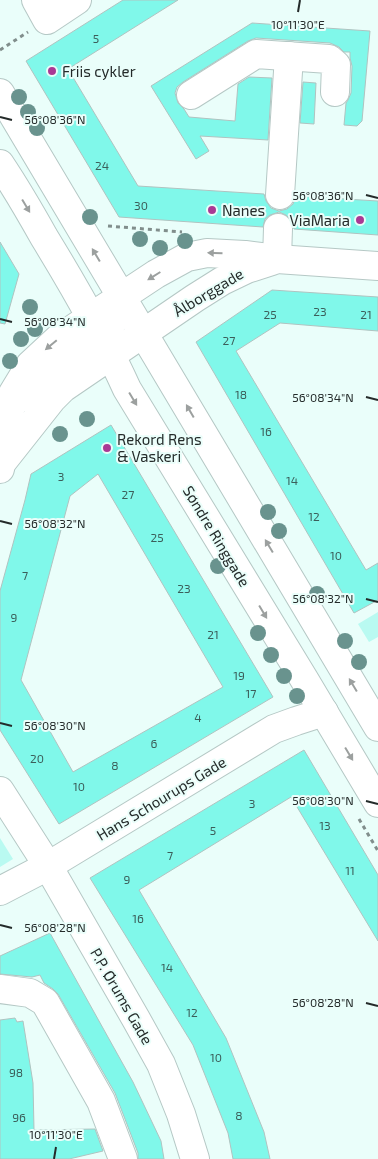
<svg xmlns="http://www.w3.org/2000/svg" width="378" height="1159" font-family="'Exo 2',sans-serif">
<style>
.green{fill:#b9faf1}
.building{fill:#80f8ea;stroke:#b0c3c0;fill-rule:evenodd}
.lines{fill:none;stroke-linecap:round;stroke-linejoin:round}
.minor-casing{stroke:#b5c8c5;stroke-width:30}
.major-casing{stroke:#b5c8c5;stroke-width:30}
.path{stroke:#818e8c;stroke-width:3;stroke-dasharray:4 4;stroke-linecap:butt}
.minor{stroke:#fff;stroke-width:28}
.major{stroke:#fff;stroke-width:28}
.tree{fill:#69938e}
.oneway{fill:#9ca09f}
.ticks{fill:none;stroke:#242b2a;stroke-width:2}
.poi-dot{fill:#a93995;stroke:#eafefa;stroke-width:2}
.labels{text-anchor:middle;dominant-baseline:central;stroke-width:4;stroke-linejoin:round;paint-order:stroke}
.number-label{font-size:12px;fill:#3b5e5a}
.poi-label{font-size:15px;fill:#242b2a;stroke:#eafefa;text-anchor:start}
.street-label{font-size:15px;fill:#242b2a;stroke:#eafefa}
.ticks-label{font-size:12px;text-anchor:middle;fill:#242b2a;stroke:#eafefa;stroke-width:4;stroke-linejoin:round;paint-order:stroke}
</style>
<rect width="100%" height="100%" fill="#eafefa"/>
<!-- green -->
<g class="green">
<polygon points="378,612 378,637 369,642 358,624"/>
<polygon points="0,838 13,859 0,867"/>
</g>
<!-- building -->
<g class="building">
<polygon points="123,0 178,0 68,69 138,186 264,194 266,201 271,208 279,211 287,209 293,204 296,196 378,201 378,235 294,229 291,220 286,215 279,212 270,215 265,219 263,227 119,217 26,61"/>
<polygon points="252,23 370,31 362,121 357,126 344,125 346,103 348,100 351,93 352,66 350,58 350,52 344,52 339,47 330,43 256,38 248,41 183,82 177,87 175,93 178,103 184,109 189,117 235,121 238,84 249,77 272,78 268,140 200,136 209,151 196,159 151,86"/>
<polygon points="303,82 316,83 314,124 300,123"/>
<polygon points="0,242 19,274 5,324 0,323"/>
<polygon points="272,290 378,297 378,331 280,323 236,351 366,570 378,563 378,600 354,613 196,342"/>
<path d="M111,425L273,697L59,824L0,730V591L25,500L31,474ZM98,474L223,687L73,772L21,680L70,496Z"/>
<polygon points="304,750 378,875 378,941 291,797 139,890 226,1038 264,1132 270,1159 233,1159 228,1133 193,1045 90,878"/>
<polygon points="50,933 133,1082 161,1141 164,1159 138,1159 138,1153 115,1093 58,994 53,989 44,983 40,975 32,977 0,974 0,956"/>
<polygon points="15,1018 17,1022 23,1021 33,1083 34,1130 95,1129 103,1151 69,1159 0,1159 0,1020"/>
</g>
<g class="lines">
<defs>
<g id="minor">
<polyline points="36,0 47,20 77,0"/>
<polyline points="191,95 256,54 329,59 336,65 335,92"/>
<polyline points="280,195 289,56"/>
<polyline points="277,259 278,228"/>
<polyline points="33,400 42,385 54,372 111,324 115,318"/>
<polyline points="3,461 52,399 63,388 195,298 222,281 247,269 272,261"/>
<polyline points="0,469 13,393 30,365 58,339 91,317 156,274 187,257 207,253 245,255 277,259 378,266"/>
<polyline points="0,791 48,866 136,1019 161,1064 181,1114 195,1159"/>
<polyline points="0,891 48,866 274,729 296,721 324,712"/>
<polyline points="0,989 30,993 45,1002 101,1101 123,1159"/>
</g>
<g id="major">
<polyline points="0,93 378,727"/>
<path d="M0,164C16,188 30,212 44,237C74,286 103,336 127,389L304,679L378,803"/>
</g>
</defs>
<!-- minor casing -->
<use href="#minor" class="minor-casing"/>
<!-- major casing -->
<use href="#major" class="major-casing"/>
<!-- path -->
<g class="path">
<polyline points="0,50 28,32"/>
<polyline points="108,226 182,232"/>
<polyline points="359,819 378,851"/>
</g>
<!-- minor -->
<use href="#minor" class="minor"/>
<!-- major -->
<use href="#major" class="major"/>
</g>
<!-- trees -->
<g class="tree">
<circle cx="19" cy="97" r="8"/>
<circle cx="28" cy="112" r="8"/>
<circle cx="37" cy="128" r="8"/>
<circle cx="90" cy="217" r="8"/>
<circle cx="140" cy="239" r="8"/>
<circle cx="185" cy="241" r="8"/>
<circle cx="160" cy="248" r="8"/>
<circle cx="30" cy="307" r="8"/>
<circle cx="35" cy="329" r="8"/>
<circle cx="21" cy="339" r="8"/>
<circle cx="10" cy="361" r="8"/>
<circle cx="87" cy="419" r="8"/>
<circle cx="60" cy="434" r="8"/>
<circle cx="268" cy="512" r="8"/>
<circle cx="279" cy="531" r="8"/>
<circle cx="218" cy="566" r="8"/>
<circle cx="317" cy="594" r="8"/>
<circle cx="258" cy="633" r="8"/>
<circle cx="345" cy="641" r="8"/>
<circle cx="271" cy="655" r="8"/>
<circle cx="359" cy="662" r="8"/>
<circle cx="284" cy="676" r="8"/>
<circle cx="297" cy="696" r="8"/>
</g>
<!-- one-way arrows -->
<defs><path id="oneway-solid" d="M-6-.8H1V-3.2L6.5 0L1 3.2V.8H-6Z" transform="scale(1.25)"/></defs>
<g class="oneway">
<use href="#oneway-solid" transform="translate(26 206) rotate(59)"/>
<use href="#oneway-solid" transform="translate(215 253) rotate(-178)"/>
<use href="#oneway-solid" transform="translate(96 255) rotate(-121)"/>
<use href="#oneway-solid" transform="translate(154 276) rotate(148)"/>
<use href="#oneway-solid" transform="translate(51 345) rotate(140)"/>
<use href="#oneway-solid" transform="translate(133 399) rotate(59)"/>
<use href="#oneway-solid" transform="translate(190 411) rotate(-120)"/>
<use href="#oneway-solid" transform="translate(269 546) rotate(-121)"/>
<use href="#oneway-solid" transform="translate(263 612) rotate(59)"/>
<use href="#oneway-solid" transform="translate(353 685) rotate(-121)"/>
<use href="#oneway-solid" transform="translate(349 754) rotate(59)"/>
</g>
<!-- ticks -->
<path class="ticks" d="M298,12L300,0M0,117L12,120M366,195L378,198M0,319L12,322M366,397L378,400M0,521L12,524M366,599L378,602M0,723L12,726M366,801L378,804M0,925L12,928M366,1003L378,1006M54,1159L56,1147"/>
<!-- markers -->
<g class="poi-dot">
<circle cx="52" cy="71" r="5"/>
<circle cx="212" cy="210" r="5"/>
<circle cx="360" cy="220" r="5"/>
<circle cx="107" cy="448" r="5"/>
</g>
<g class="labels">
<!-- number labels -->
<g class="number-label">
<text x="96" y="38">5</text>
<text x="102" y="165">24</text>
<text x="141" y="205">30</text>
<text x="320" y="311">23</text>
<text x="270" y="314">25</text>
<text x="366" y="314">21</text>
<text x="229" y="340">27</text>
<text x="241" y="394">18</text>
<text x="266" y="431">16</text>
<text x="61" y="476">3</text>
<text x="292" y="480">14</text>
<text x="128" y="494">27</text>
<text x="314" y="516">12</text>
<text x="157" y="537">25</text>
<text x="336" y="555">10</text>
<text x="25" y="575">7</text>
<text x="184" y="588">23</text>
<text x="14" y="617">9</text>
<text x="213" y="634">21</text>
<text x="239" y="675">19</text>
<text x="251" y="693">17</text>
<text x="198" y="717">4</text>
<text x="154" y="743">6</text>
<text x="37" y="758">20</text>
<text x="115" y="765">8</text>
<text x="79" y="786">10</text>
<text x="252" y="803">3</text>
<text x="325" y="825">13</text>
<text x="213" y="830">5</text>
<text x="170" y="855">7</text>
<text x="350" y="870">11</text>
<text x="127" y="879">9</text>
<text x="138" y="918">16</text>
<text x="167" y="967">14</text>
<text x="192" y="1012">12</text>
<text x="216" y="1057">10</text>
<text x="16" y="1072">98</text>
<text x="239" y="1115">8</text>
<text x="19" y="1117">96</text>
</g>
<!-- poi labels -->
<g class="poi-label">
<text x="62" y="71">Friis cykler</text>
<text x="222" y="210">Nanes</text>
<text x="350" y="220" text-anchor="end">ViaMaria</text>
<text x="117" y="439">Rekord Rens<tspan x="117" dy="17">&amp; Vaskeri</tspan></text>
</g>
<!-- street labels -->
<g class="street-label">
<text transform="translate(208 292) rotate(-31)">Ålborggade</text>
<text transform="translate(217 536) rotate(59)">Søndre Ringgade</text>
<text transform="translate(161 798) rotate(-31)">Hans Schourups Gade</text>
<text transform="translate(122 996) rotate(60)">P.P. Ørums Gade</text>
</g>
</g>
<g class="ticks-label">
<text x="298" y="29">10°11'30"E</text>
<text x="55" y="124">56°08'36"N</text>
<text x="323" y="200">56°08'36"N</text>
<text x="55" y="326">56°08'34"N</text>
<text x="323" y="402">56°08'34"N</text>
<text x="55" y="528">56°08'32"N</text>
<text x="323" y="603">56°08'32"N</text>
<text x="55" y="730">56°08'30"N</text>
<text x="323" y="805">56°08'30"N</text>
<text x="55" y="932">56°08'28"N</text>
<text x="323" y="1007">56°08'28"N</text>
<text x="56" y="1139">10°11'30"E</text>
</g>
</svg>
